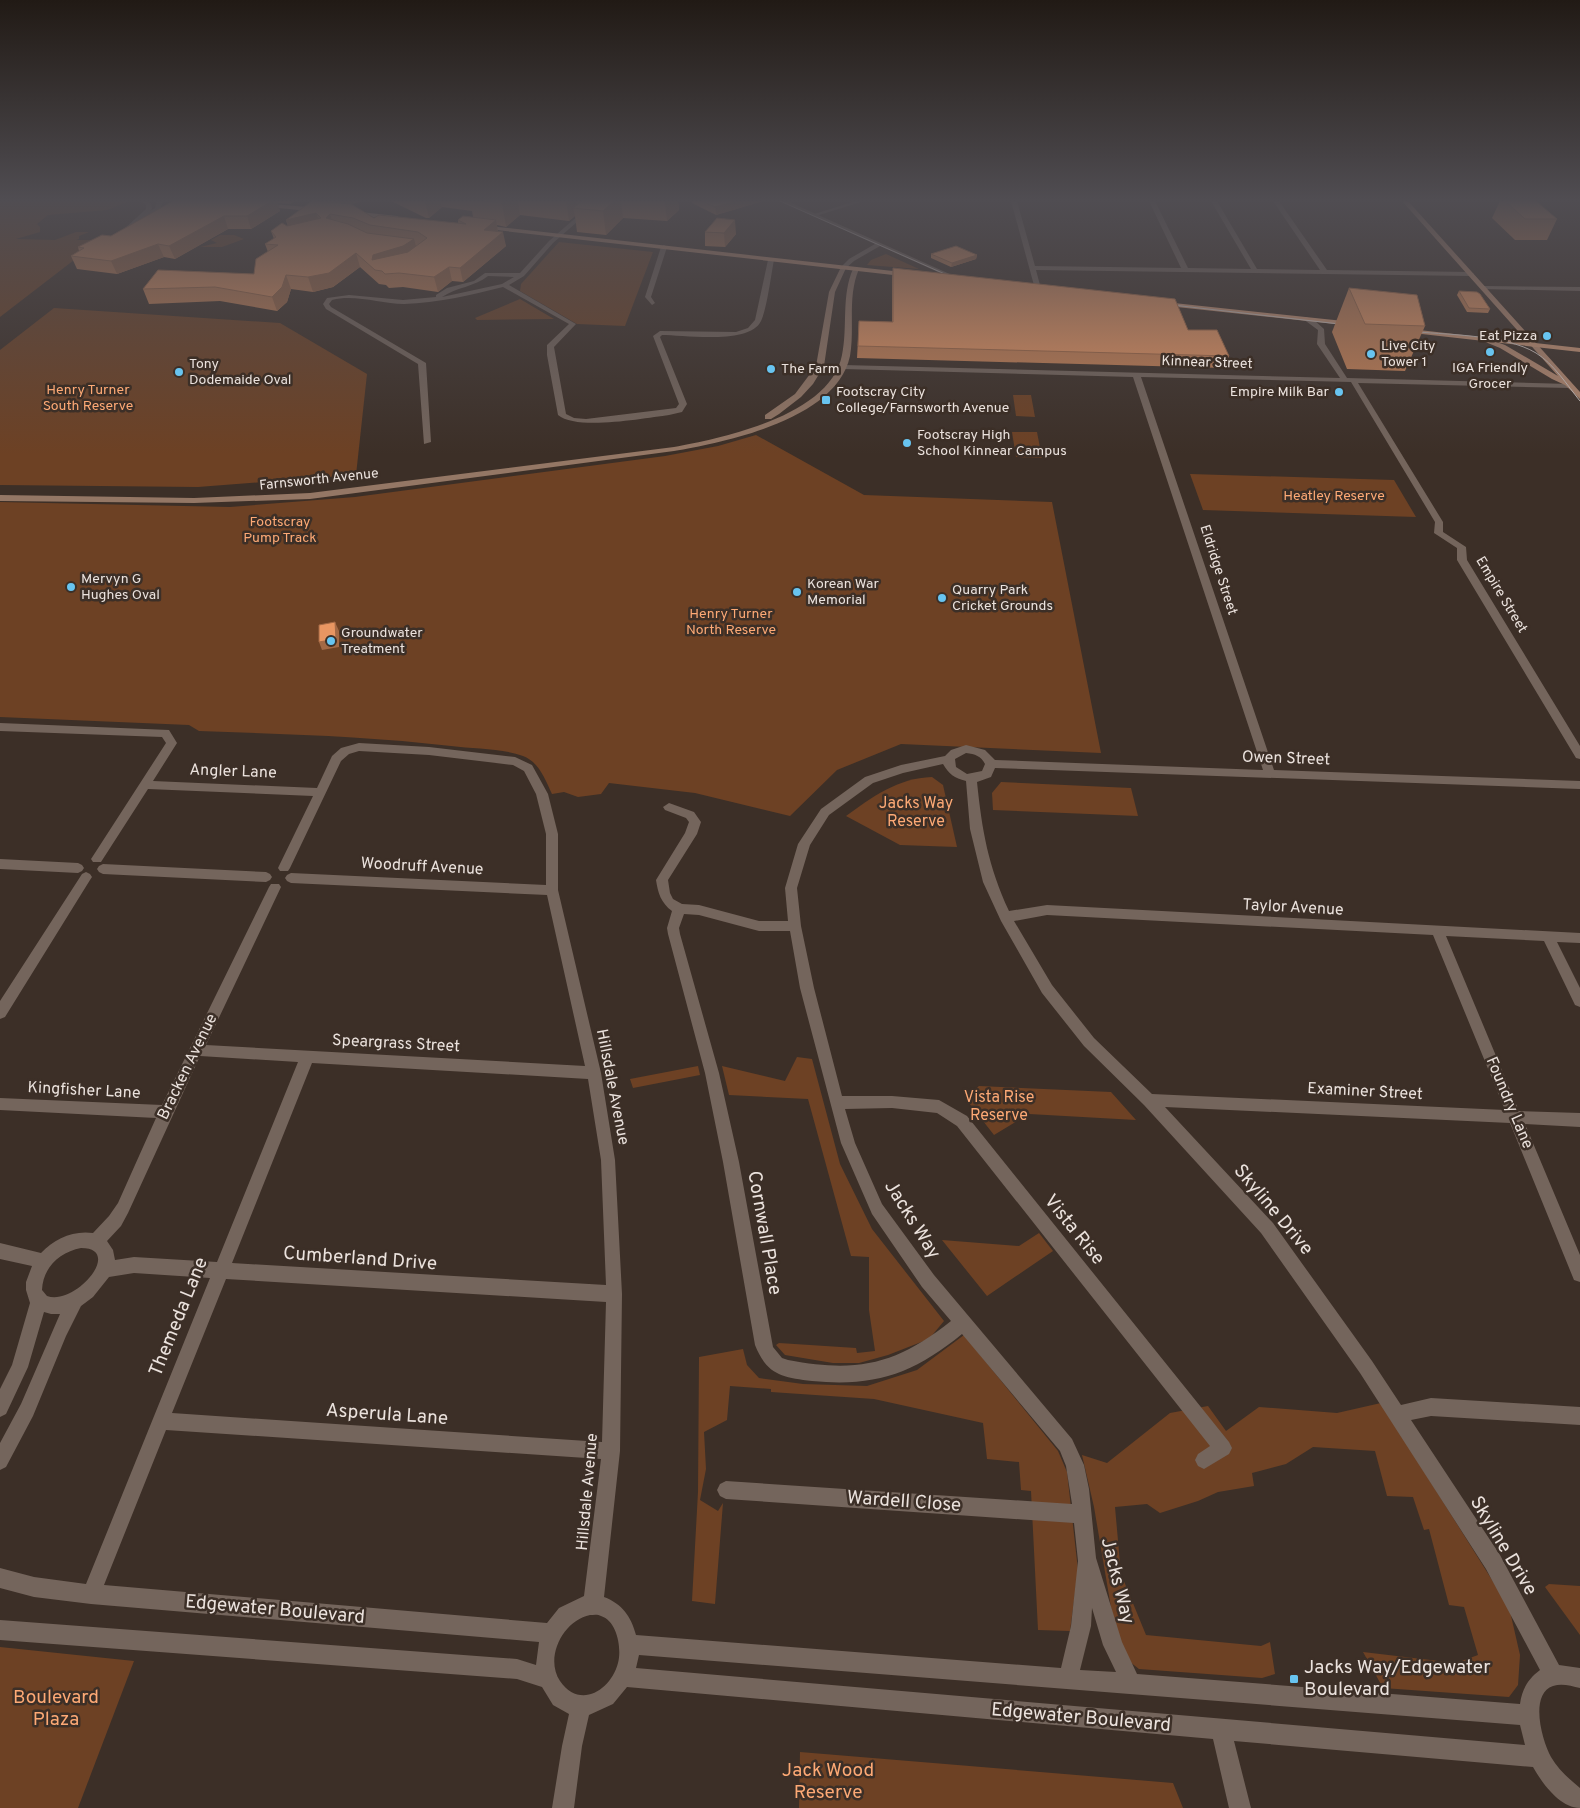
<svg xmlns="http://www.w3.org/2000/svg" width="1580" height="1808" font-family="Overpass,sans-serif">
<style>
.green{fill:#6d4124}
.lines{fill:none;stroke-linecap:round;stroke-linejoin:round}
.minor{fill:#74655c;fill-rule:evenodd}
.tertiary{fill:#74655c;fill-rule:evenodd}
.secondary{fill:#947765;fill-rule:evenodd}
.primary{fill:#b5896f;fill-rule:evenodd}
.trunk{fill:#ca9575;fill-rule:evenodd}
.tram{stroke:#d1c7c2;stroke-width:1}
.wall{fill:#c88154}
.shaded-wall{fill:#a36945}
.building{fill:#e99662;stroke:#a36945;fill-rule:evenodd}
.poi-dot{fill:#68c4f0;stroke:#3c2f27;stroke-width:2}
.labels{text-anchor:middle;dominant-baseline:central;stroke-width:5;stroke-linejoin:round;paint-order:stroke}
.far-poi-label{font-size:14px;fill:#ebe2dd;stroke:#3c2f27;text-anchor:start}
.far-street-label{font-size:14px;fill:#ebe2dd;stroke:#3c2f27}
.far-park-label{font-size:14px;fill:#fda975;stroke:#3c2f27}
.street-label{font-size:16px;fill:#ebe2dd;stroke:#3c2f27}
.park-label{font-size:16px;fill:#fda975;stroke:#3c2f27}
.near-street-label{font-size:19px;fill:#ebe2dd;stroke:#3c2f27}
.near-poi-label{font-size:19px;fill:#ebe2dd;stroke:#3c2f27;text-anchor:start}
.near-park-label{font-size:19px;fill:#fda975;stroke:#3c2f27}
</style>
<rect width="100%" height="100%" fill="#3c2f27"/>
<!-- green -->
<g class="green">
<polygon points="0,201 127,202 107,210 48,215 37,224 40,227 40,232 16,239 55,240 76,232 89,232 79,236 79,239 76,240 100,240 0,317"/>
<polygon points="220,235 234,235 244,239 222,247 200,247 217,243 211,240"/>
<polygon points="559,242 653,252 625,326 577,324 520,291 521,284"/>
<polygon points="886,254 919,269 867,265 871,260"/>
<polygon points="520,299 554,319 477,320 475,318"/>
<polygon points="54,308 280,323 367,374 356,475 198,487 0,485 0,350"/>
<polygon points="1013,395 1031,395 1035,417 1016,416"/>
<polygon points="1012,432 1037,432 1042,458 1016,457"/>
<path d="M756,435L864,495L1052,502L1101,753L901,744L837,770L790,816L695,793L609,783L601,794L578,797L564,792L552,794C545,779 539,762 523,756C501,748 474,749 451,746C368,736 283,734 199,731L189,725L0,717V502L230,507L355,497L665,456L718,446Z"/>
<polygon points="1190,474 1394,480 1416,517 1203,510"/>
<path d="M932,777L943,785L957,847L900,845L846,816C872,797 898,778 932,777Z"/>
<polygon points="1001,782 1131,788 1138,816 993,810 992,793"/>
<polygon points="797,1057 812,1059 840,1164 872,1229 944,1321 929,1339 888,1355 859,1363 833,1363 785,1355 776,1345 779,1343 856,1348 857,1353 875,1351 869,1310 869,1257 851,1256 808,1099 729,1095 722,1066 785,1081"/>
<polygon points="698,1066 700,1075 633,1088 630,1079"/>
<polygon points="979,1086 1111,1092 1136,1120 1029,1114 994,1135 965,1098"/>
<polygon points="1039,1233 1053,1251 987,1296 942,1240 1019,1246"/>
<polygon points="964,1335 1058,1451 1067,1472 1078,1570 1070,1631 1038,1630 1031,1491 1021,1490 1019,1462 987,1459 983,1423 874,1399 771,1392 771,1389 730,1386 727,1420 704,1432 706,1469 700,1500 718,1511 723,1503 715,1604 692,1601 698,1492 699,1357 743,1349 747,1365 759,1378 803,1384 867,1386 917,1370"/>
<polygon points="1381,1403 1509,1607 1520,1655 1518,1685 1509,1697 1383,1688 1363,1652 1456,1663 1478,1655 1464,1607 1449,1605 1429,1529 1424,1530 1413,1497 1387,1496 1375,1451 1313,1447 1286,1464 1252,1473 1254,1486 1218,1492 1198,1501 1160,1513 1147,1504 1115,1507 1121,1574 1146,1635 1261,1646 1270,1642 1275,1674 1262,1678 1139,1669 1125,1658 1115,1631 1094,1507 1082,1455 1107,1463 1170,1413 1208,1406 1226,1431 1259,1407 1337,1413"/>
<polygon points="1549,1584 1580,1586 1580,1635 1545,1587"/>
<polygon points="0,1647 134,1661 78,1808 0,1808"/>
<polygon points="800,1752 1173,1783 1183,1808 799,1808"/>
</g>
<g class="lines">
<!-- minor -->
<g class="minor">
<polygon points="141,201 151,203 152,209 150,211 155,208 157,201 163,201 160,210 146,218 142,218 128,231 124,231 124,229 146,209 146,205"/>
<path d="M595,201H601L553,243L524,276L509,285L576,324L554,347L566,414L574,418L586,419L676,408L679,404L653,336L660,331L736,332L748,328L755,320L768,260L771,258L774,260C771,275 767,309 761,321C750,345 684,335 662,335L660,337L687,404L682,412L669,415C644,418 577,431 558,415L547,355V345L569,324L503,287C470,295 438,303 404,304C381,304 355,294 332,300L329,304L331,307L426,363L431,442L424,444L418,364L326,309L323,304L327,298L349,295L403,300L436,297V295L447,288L474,281L485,273H520L549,241ZM488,276L514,277L502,284L442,297C457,287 474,287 488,276Z"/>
<polygon points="856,201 864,201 816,216 811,215"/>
<polygon points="1011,201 1017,201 1035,266 1181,268 1149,201 1155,201 1188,268 1251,269 1211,201 1217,201 1257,269 1320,270 1273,201 1279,201 1327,270 1471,272 1474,274 1471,276 1036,270 1041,289 1038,291 1035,289"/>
<polygon points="664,245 667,247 651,297 655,303 652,305 645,297 661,247"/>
<polygon points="1483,286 1580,287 1580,291 1481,289 1481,287"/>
<path d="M1306,317L1314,320L1324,329L1325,344L1347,378L1570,384L1574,386L1570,388L1358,383L1443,522V532L1466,547L1467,560L1580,746V759L1576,758L1457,560V548L1434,533L1435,522L1351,382L1141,377L1274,770L1580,781V789L995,768L991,777L977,782C982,830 988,866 1009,911L1047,905L1580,933V943L1557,942L1580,988V1007L1575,1005L1544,941L1446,936L1519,1111L1580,1113V1127L1525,1124L1580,1255V1282L1574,1280L1510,1123L1165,1107L1273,1223L1372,1361L1401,1405L1431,1398L1580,1407V1425L1431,1416L1411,1420L1500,1555L1559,1665L1580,1668V1688C1571,1686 1562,1683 1553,1686C1529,1694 1542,1741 1551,1757C1558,1769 1569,1779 1580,1788V1808C1560,1808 1542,1783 1533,1767L1234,1741L1251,1808H1229L1213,1739L627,1687L613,1704L589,1715L582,1746L574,1808H552L562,1746L569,1714L553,1705L542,1687L517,1679L0,1640V1620L517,1659L536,1665L539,1642L91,1604L34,1597L0,1588V1568L34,1577L86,1584L210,1278L134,1273L109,1277L93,1297L81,1306L66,1336L33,1416L6,1467L0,1470V1443L21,1404L60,1314H51L44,1312L28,1367L6,1414L0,1417V1389L12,1365L30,1303L26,1290V1282L32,1266L0,1259V1243L41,1253C54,1239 73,1230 93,1233L109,1216L118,1203L156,1118L0,1110V1098L162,1105L269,887L271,884H279L281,887L206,1045L585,1066L547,895L291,883L287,881L285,878L287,875L291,873L546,885V834L536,794L524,771L513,765L429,755L359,751L349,754L341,761L290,868L288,871H280L278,868L313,796L148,789L101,862H93L91,859L93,856L166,743L162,737L0,731V723L169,730L177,743L153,781L317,788L332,756L341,748L359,743L429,747L515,757L532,765L548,794L558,834V890L601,1073L615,1160L622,1294L620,1451L604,1597C622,1604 631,1616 636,1635L1061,1668L1071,1626L1078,1561L1074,1523L726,1499L720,1496L717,1490L720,1484L726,1481L1072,1504L1066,1466L1060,1451L962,1334C913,1374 875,1387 812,1381C782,1377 767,1375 755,1345L723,1162L705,1073L668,934L667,928L672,911C661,903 658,893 656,880L685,833L689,822L686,818L665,810L663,807L669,803L694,812L701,822L697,834L668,880L670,893L673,899L682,904L699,905L759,921H788L785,888L798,844L821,809L865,777L901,765L945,756L951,750L966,745L985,750L995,760L1263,770L1133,377L843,369L839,367L843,365L1340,378L1317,344L1318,330L1303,319ZM966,753C975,754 981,756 985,764L982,771L967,774L956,767L955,759ZM943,764C949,774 954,778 966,781L970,829L983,882L1001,921L1042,993L1084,1046L1144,1105L1261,1233L1360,1373L1486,1569L1540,1670C1528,1679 1522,1689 1520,1704L1137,1674L1122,1642L1096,1558L1089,1489L1084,1465L1072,1439L934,1275L882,1204L855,1143L845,1109L892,1108L937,1113L957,1126L1210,1446L1198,1454L1195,1460L1198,1466L1204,1469L1229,1454L1232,1448L1229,1442L967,1116L939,1100L892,1096H842L814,988L801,926L797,888L810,845L829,815L873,783L903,773ZM684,914L699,915L759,931H790L800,988L841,1143L872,1214L922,1287L951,1321C896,1365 857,1373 788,1360L782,1358L773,1347L739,1162L719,1073L680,934L679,928ZM1047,915L1433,935L1505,1110L1152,1094L1094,1038L1052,985L1014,921ZM200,1056L298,1062L217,1262L134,1257L115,1260L113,1250L107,1241L121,1226L128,1213ZM312,1063L588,1079L601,1160L606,1285L232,1263ZM81,1248C124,1248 76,1306 47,1296L42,1290C43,1267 60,1252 81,1248ZM226,1279L606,1302L602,1442L172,1413ZM166,1430L601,1459L584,1596L559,1608L547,1623L104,1585ZM1092,1608L1103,1645L1116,1672L1080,1670L1091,1626ZM590,1615C593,1615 598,1614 601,1616C617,1621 622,1648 618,1663C611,1690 580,1710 560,1681C544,1657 564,1620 590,1615ZM639,1655L1520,1725L1525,1745L636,1668Z"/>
<polygon points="0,859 78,863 82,865 84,868 82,871 78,873 0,869"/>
<polygon points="103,864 266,872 270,874 272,877 270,880 266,882 103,874 99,872 97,869 99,866"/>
<polygon points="86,872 90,874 92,877 90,880 5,1017 0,1019 0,1001 82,874"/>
</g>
<!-- tertiary -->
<polygon class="tertiary" points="780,201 787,201 963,280 958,281 880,246 854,261 845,269 841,269 841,267 849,259 875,244"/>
<!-- secondary -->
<g class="secondary">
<polygon points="841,267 846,268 835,292 824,366 813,384 801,397 779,414 771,419 765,419 765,415 795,394 816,366 829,292"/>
<path d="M856,267L859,269C847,297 855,327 850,356C837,419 727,442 674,451L310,499L194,503L0,501V495L194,498L310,493L674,447C724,438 831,415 842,355C848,327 841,296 853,269Z"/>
</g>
<!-- primary -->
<polygon class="primary" points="1402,201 1408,201 1580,392 1580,399 1565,385 1552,379 1500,348 1478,339 1476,338 1480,336 1505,345 1558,376"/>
<!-- trunk -->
<g class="trunk">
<polygon points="261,203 319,208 322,210 319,212 259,206 258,205"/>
<polygon points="351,211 397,216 400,218 397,220 349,214 349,212"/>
<polygon points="480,225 911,273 915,275 911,277 478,228 477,227"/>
<polygon points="1155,301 1353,322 1357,324 1353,326 1158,305 1154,303"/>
<polygon points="1401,328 1580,348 1580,352 1404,332 1400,330"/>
</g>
<!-- tram -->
<g class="tram">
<polyline points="780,201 956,279"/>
<polyline points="1164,304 1348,325"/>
<path d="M1408,331C1444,335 1505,334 1536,353C1554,364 1567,385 1580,401"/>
</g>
</g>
<!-- wall -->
<g class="wall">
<polygon points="173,201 295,201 290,204 277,203 280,211 251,229 228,229 175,259 164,257 117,274 77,269 71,256 79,251 78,247 111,236"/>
<polygon points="323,201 363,201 351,204 374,218 458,223 458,220 473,217 472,211 442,207 429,218 426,218 391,201 678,201 679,210 667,221 623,218 606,235 577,232 575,216 569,221 520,215 506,227 497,225 498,231 506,246 463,282 452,281 438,292 403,287 389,288 386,285 379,284 360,267 333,287 313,292 291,289 287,302 277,311 220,301 149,304 143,289 254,274 268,252 265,244 274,239 271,231 288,226 286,220"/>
<polygon points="692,201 763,201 716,215 692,203"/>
<polygon points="1500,201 1536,201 1557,219 1547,240 1515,240 1492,218"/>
<polygon points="705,232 736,234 725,247 705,246"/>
<polygon points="931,254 977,255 976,259 951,267 931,258"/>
<polygon points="893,268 1188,330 1229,356 1225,368 857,358 859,321 892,322 892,278"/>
<polygon points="1349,288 1425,326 1405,371 1347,369 1332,332"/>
<polygon points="1459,291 1490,309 1488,313 1467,312 1457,295"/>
</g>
<!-- shaded-wall -->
<g class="shaded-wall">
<polygon points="272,201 277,201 280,211 251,229 247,216"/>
<polygon points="289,201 295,201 290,204"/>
<polygon points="335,201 362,201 337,208"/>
<polygon points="425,201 440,201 442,207 429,218"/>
<polygon points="504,201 518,201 520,215 506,227 502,203"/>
<polygon points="566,201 577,201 578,208 573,208 575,216 569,221"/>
<polygon points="614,201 621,201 623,218 606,235 603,211"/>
<polygon points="665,201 678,201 679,210 667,221"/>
<polygon points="736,201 763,201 716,215 715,207"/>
<polygon points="316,213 321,226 290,234 286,220"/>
<polygon points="330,214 334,227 326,218"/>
<polygon points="224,216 228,229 175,259 169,246"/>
<polygon points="496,220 498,233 484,230"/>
<polygon points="735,220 736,234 725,247 724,233"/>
<polygon points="503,232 506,246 463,282 460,268"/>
<polygon points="414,239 418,253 372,260 373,255"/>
<polygon points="158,244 164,257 117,274 111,261"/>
<polygon points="356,253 360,267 333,287 313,292 308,277"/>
<polygon points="977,255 976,259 951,267 952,263"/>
<polygon points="449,267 452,281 438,292 434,277"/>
<polygon points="286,275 291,289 287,302 277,311 272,297"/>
<polygon points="335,622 339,631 339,647 322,650 319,642"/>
</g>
<!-- building -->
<g class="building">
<polygon points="173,201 272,201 247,216 224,216 169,246 158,244 111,261 71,256 84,248 78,247 102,235 111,236"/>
<path d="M312,201L351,204L374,218L379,215L466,224L458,220L463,216L496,220L484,230L503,232L460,268L449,267L434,277L399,273L385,274L382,271L375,270L356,253L329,273L308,277L286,275L282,287L272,297L215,287L143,289L158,270L254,274L256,259L278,245L265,244L276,237L271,231L282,223L287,226L321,218L316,213L286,220ZM330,214L353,218L370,225L418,232L427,238L408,252L372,260L373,255L403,246L414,239L367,233L348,224L326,218Z"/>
<polygon points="484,201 504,201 502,203"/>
<polygon points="582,201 614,201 603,211 573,208"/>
<polygon points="702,201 736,201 715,207"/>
<polygon points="1505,201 1536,201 1557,219 1525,219"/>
<polygon points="717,218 735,220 724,233 705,232"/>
<polygon points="956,246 977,255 952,263 931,254"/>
<polygon points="893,268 1175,299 1188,330 1217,330 1229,356 858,346 859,321 893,322"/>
<polygon points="1349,288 1417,295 1425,326 1365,324"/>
<polygon points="1459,291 1477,292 1480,294 1490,309 1469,308"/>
<polygon points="335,622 336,639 319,642 319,625"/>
</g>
<!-- sky -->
<linearGradient id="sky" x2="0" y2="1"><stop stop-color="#211a15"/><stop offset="0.44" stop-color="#504d52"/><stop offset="1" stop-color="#504d52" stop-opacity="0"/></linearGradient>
<rect width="1580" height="454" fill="url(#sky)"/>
<!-- markers -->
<g class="poi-dot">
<circle cx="1547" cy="336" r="5"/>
<circle cx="1490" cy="352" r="5"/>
<circle cx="1371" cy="354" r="5"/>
<circle cx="771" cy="369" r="5"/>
<circle cx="179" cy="372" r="5"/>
<circle cx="1339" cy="392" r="5"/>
<rect x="821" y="395" width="10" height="10" rx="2.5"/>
<circle cx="907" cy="443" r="5"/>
<circle cx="71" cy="587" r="5"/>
<circle cx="797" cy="592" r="5"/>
<circle cx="942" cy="598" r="5"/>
<circle cx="331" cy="641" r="5"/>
<rect x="1289" y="1674" width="10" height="10" rx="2.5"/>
</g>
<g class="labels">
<!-- far-poi labels -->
<g class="far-poi-label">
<text x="1537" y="336" text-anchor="end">Eat Pizza</text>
<text x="1381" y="346">Live City<tspan x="1381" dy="16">Tower 1</tspan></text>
<text x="189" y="364">Tony<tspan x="189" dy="16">Dodemaide Oval</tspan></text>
<text x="1490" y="368" text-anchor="middle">IGA Friendly<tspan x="1490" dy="16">Grocer</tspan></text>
<text x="781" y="369">The Farm</text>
<text x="836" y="392">Footscray City<tspan x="836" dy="16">College/Farnsworth Avenue</tspan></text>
<text x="1329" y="392" text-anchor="end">Empire Milk Bar</text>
<text x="917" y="435">Footscray High<tspan x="917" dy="16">School Kinnear Campus</tspan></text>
<text x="81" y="579">Mervyn G<tspan x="81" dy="16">Hughes Oval</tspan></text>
<text x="807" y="584">Korean War<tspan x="807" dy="16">Memorial</tspan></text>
<text x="952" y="590">Quarry Park<tspan x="952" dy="16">Cricket Grounds</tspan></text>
<text x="341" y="633">Groundwater<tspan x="341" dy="16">Treatment</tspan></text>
</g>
<!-- far-street labels -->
<g class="far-street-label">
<text transform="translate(1207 363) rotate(2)">Kinnear Street</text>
<text transform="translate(319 480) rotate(-6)">Farnsworth Avenue</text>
<text transform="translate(1218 570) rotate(72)">Eldridge Street</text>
<text transform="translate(1501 595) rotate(59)">Empire Street</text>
</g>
<!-- far-park labels -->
<g class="far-park-label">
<text x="88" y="390">Henry Turner<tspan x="88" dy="16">South Reserve</tspan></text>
<text x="1334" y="496">Heatley Reserve</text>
<text x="280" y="522">Footscray<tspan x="280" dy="16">Pump Track</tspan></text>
<text x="731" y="614">Henry Turner<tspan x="731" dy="16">North Reserve</tspan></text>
</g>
<!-- street labels -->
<g class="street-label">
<text transform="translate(1286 759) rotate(2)">Owen Street</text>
<text transform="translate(233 772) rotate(2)">Angler Lane</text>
<text transform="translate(422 867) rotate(3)">Woodruff Avenue</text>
<text transform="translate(1293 908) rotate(3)">Taylor Avenue</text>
<text transform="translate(396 1044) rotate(3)">Speargrass Street</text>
<text transform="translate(188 1067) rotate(-64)">Bracken Avenue</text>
<text transform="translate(612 1087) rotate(79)">Hillsdale Avenue</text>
<text transform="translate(84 1091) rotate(3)">Kingfisher Lane</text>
<text transform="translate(1365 1092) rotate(3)">Examiner Street</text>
<text transform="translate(1509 1103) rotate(67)">Foundry Lane</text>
<text transform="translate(588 1492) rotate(-85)">Hillsdale Avenue</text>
</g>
<!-- park labels -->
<g class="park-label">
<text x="916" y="804">Jacks Way<tspan x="916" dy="18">Reserve</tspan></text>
<text x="999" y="1098">Vista Rise<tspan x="999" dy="18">Reserve</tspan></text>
</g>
<!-- near-street labels -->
<g class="near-street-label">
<text transform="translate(1273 1210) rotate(50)">Skyline Drive</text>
<text transform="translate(912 1220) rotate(58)">Jacks Way</text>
<text transform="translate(1074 1230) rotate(51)">Vista Rise</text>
<text transform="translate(764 1233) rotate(80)">Cornwall Place</text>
<text transform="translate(360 1259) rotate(4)">Cumberland Drive</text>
<text transform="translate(179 1317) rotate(-68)">Themeda Lane</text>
<text transform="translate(387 1415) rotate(4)">Asperula Lane</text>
<text transform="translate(904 1502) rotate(4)">Wardell Close</text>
<text transform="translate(1503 1546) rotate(59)">Skyline Drive</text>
<text transform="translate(1117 1581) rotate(76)">Jacks Way</text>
<text transform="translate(275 1610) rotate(5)">Edgewater Boulevard</text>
<text transform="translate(1081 1718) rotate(5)">Edgewater Boulevard</text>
</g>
<!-- near-poi labels -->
<g class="near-poi-label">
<text x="1304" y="1668">Jacks Way/Edgewater<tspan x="1304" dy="22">Boulevard</tspan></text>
</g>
<!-- near-park labels -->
<g class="near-park-label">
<text x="56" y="1698">Boulevard<tspan x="56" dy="22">Plaza</tspan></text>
<text x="828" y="1771">Jack Wood<tspan x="828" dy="22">Reserve</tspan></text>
</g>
</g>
</svg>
